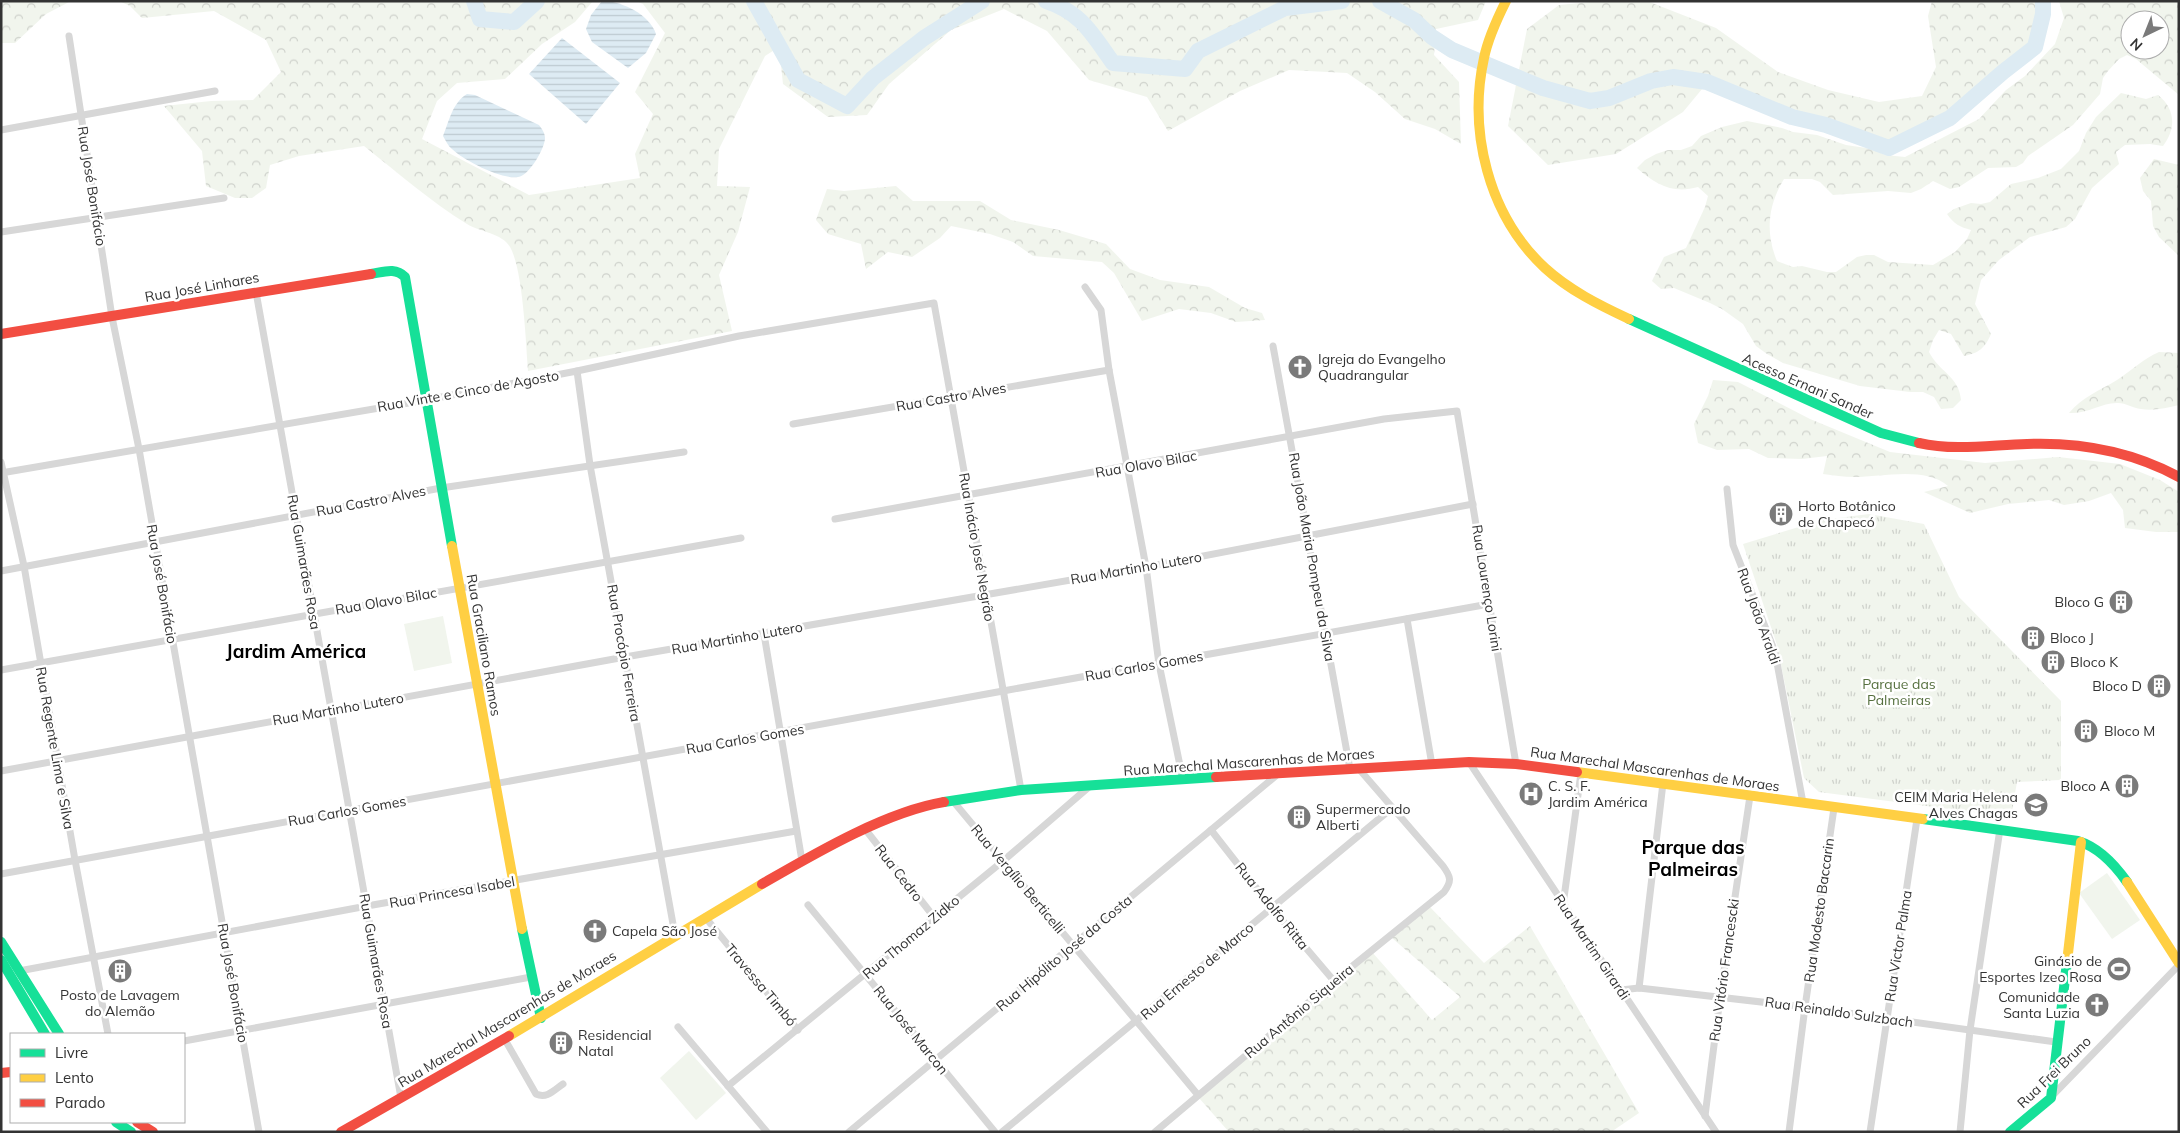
<svg xmlns="http://www.w3.org/2000/svg" width="2180" height="1133" font-family="Mulish,sans-serif">
<style>
.forest{fill:url(#forest-crowns);fill-rule:evenodd}
.park{fill:url(#park-tufts)}
.garden{fill:#f1f5ed}
.water{fill:url(#water-rules)}
.lines{fill:none;stroke-linecap:round;stroke-linejoin:round}
.river{stroke:#ddebf3;stroke-width:16}
.street{stroke:#d7d7d7;stroke-width:7}
.fast{stroke:#16e098;stroke-width:10}
.slow{stroke:#ffcf43;stroke-width:10}
.jam{stroke:#f24e42;stroke-width:10}
.labels{text-anchor:middle;dominant-baseline:central;stroke-width:5;stroke-linejoin:round;paint-order:stroke}
.street-label{font-size:14px;fill:#333;stroke:#fff}
.poi-label{font-size:14px;fill:#333;stroke:#fff;text-anchor:start}
.park-label{font-size:14px;fill:#56703f;stroke:#fff}
.district-label{font-size:19px;font-weight:bold;fill:#000;stroke:#fff}
</style>
<defs>
<pattern id="forest-crowns" width="20" height="18" patternUnits="userSpaceOnUse" patternTransform="scale(1.25)"><rect width="20" height="18" fill="#f1f5ed"/><path d="M2 6a3 3 0 1 1 6 0M12 15a3 3 0 1 1 6 0" fill="none" stroke="#cfd2cc"/></pattern>
<pattern id="park-tufts" width="24" height="20" patternUnits="userSpaceOnUse" patternTransform="scale(1.25)"><rect width="24" height="20" fill="#f1f5ed"/><path d="M3 7l-1-3M5 7V3M7 7l1-3M15 17l-1-3M17 17v-4M19 17l1-3" fill="none" stroke="#cfd2cc"/></pattern>
<pattern id="water-rules" width="6" height="5" patternUnits="userSpaceOnUse" patternTransform="scale(1.25)"><rect width="6" height="5" fill="#ddebf3"/><path d="M0 2.5h6" fill="none" stroke="#becad1"/></pattern>
</defs>
<rect width="100%" height="100%" fill="#fff"/>
<!-- forest -->
<g class="forest">
<polygon points="1,1 71,1 46,14 15,43 1,43"/>
<path d="M119,1H593L575,22L542,44L505,79L457,83L437,101L422,139L529,195L640,178L635,154L653,114L635,92L665,33L643,4L636,1H1486L1478,20L1436,29L1434,55L1459,82L1461,144L1435,129L1405,119L1375,92L1347,73L1289,70L1240,91L1168,131L1147,97L1089,80L1047,31L1004,9L951,30L889,84L867,115L828,117L783,84L779,47L765,56L719,149L717,186L750,187L738,232L719,275L732,331L528,371C526,344 523,269 510,247C502,233 480,232 467,224C430,201 398,173 364,146L299,156L270,165L266,188L252,198H235L206,186L202,151L164,106L211,101L253,100L281,72L266,40L214,11L142,18L130,6Z"/>
<polygon points="1600,1 1647,1 1716,28 1778,72 1828,90 1879,102 1922,96 1936,67 1928,16 1932,1 2043,1 2043,14 2035,47 2003,72 1950,118 1889,148 1826,125 1792,117 1707,83 1683,112 1616,154 1548,165 1508,126 1527,29 1559,5"/>
<path d="M2059,1H2179V95L2136,59L2127,55L2119,59L2108,71L2103,78L2100,94L2073,125L2028,156L2023,163L2016,167L1988,168L1959,187L1950,189L1933,181L1921,189L1911,193L1888,191L1833,195L1820,182L1812,179H1784C1768,205 1765,233 1777,261L1793,267L1802,266L1827,272H1836L1857,257L1866,255H1874L1888,262L1933,265L1955,252L1967,239L1971,230C1960,227 1954,224 1947,214L1954,209L1971,203L1981,204L1990,202L2011,184L2038,178L2061,169L2079,151L2086,133L2096,117L2121,93L2146,99L2158,95C2176,109 2176,129 2163,146L2150,144L2125,145L2116,152L2119,164L2092,188L2075,219L2066,227L2030,237L1999,260L1981,280L1975,304L1991,334C1985,348 1979,353 1964,356L1951,334L1939,330L1933,340L1929,352C1939,372 1959,376 1961,400L1953,408L1941,409L1934,397L1923,392H1910L1860,386L1783,363L1767,354L1756,346L1743,324L1722,309L1710,303L1674,288L1661,289L1652,281L1664,257L1686,248L1705,207L1708,196L1698,187C1673,194 1656,185 1637,168L1645,160L1656,154L1668,150H1681L1692,146L1701,136L1722,127L1747,121L1782,128L1793,132L1817,135L1846,145L1873,149L1885,155L1905,157L1979,119L2006,90L2025,76L2055,44L2064,18ZM2130,20H2160V50H2130Z"/>
<polygon points="2154,159 2179,165 2179,256 2159,237 2153,226 2151,201 2143,191 2140,178"/>
<polygon points="896,186 913,201 980,201 1011,220 1059,230 1106,244 1130,269 1160,280 1209,287 1245,308 1262,313 1265,320 1236,322 1211,313 1179,309 1142,321 1114,273 1102,262 1033,256 1013,242 990,234 951,226 940,238 912,257 888,252 866,269 861,244 828,234 816,220 827,189 844,191"/>
<path d="M2159,352L2179,353V405C2166,408 2154,411 2141,409C2133,408 2126,403 2118,403C2103,402 2088,414 2069,413C2082,397 2099,391 2117,380C2131,371 2143,359 2159,352Z"/>
<path d="M1713,380L1738,382L1810,419L1890,452L1985,463L2058,457L2120,464L2160,480L2179,492V532H2156L2125,528L2123,510L2111,493L2089,501L2064,505L2049,500L2008,504L1970,513L1924,492L1948,486C1925,466 1882,477 1854,477C1844,477 1833,475 1823,474L1827,456L1802,459L1768,458L1749,449L1717,450L1698,443L1694,424L1708,396Z"/>
<polygon points="1428,905 1484,963 1530,926 1639,1113 1611,1132 1229,1132 1199,1098 1372,952 1432,1020 1460,997 1392,938"/>
</g>
<!-- park -->
<polygon class="park" points="1869,514 1924,524 1959,597 2061,701 2061,780 2017,782 2011,817 1819,792 1804,778 1777,645 1743,544 1822,520"/>
<!-- garden -->
<g class="garden">
<polygon points="443,616 452,663 414,671 404,624"/>
<polygon points="2107,873 2140,920 2112,939 2079,893"/>
<polygon points="689,1051 726,1093 696,1120 660,1078"/>
</g>
<!-- water -->
<g class="water">
<path d="M602,1C622,1 649,14 656,34L646,53L628,68L592,42L586,29L591,15Z"/>
<polygon points="562,38 620,83 586,124 529,74"/>
<path d="M467,94L475,95L539,125C542,129 545,133 545,138C545,148 529,176 518,177C502,180 463,160 452,149C448,146 446,141 443,136C449,122 452,103 467,94Z"/>
</g>
<g class="lines">
<!-- river -->
<g class="river">
<polyline points="474,1 480,19 514,22 537,1"/>
<polyline points="754,1 798,80 847,106 873,78 924,38 982,1"/>
<path d="M1046,1C1082,13 1092,34 1113,63L1185,69L1198,51L1285,8L1342,1"/>
<polyline points="1380,1 1414,20 1432,37 1452,50 1543,88 1590,101 1609,98 1651,81 1673,77 1707,82 1792,117 1826,125 1889,148 1950,118 2003,72 2035,47 2043,14 2043,1"/>
</g>
<!-- street -->
<g class="street">
<polyline points="69,36 112,317 139,449 259,1132"/>
<polyline points="1,130 215,91"/>
<polyline points="1,232 224,198"/>
<polyline points="1085,287 1101,310 1109,370 1146,567 1159,664 1183,780"/>
<polyline points="256,292 401,1098"/>
<polyline points="1273,346 1350,769"/>
<polyline points="577,371 590,465 675,935"/>
<polyline points="793,424 1109,370"/>
<polyline points="1,462 24,566 75,860 108,1034"/>
<polyline points="1,473 426,400 577,371 739,336 934,303 1021,790"/>
<polyline points="1727,489 1733,545 1775,652 1803,803"/>
<polyline points="835,519 1384,419 1457,411 1516,764"/>
<polyline points="1,571 441,488 684,452"/>
<polyline points="1407,619 1432,765"/>
<polyline points="764,634 802,861"/>
<polyline points="1,670 741,538"/>
<polyline points="1469,762 1716,1132"/>
<polyline points="1,771 625,657 1146,567 1473,504"/>
<polyline points="953,801 1198,1095"/>
<polyline points="865,829 934,917"/>
<polyline points="1211,830 1272,908 1334,981"/>
<polyline points="1,874 1003,691 1489,604"/>
<polyline points="808,905 995,1132"/>
<polyline points="1563,905 1581,773"/>
<polyline points="705,917 798,1030"/>
<polyline points="19,971 367,906 796,831"/>
<polyline points="1639,988 1663,783"/>
<polyline points="1621,990 1639,988 1805,1007 2056,1042"/>
<polyline points="678,1027 767,1132"/>
<path d="M504,1038L536,1094C547,1099 554,1090 563,1084"/>
<polyline points="184,1041 531,977"/>
<polyline points="728,1086 1003,861 1090,786"/>
<polyline points="2051,1097 2179,965"/>
<polyline points="1705,1116 1720,998 1750,796"/>
<polyline points="849,1132 1278,774"/>
<polyline points="1002,1132 1392,808"/>
<path d="M1155,1132L1334,981L1444,892C1452,881 1451,877 1443,866L1359,769"/>
<polyline points="1789,1132 1805,1007 1834,808"/>
<polyline points="1870,1132 1917,819"/>
<polyline points="1960,1132 1970,1030 2000,829"/>
</g>
<!-- fast -->
<g class="fast">
<path d="M371,274C384,272 395,267 405,277L452,546"/>
<polyline points="1629,319 1881,433 1919,443"/>
<polyline points="944,802 1021,790 1216,777"/>
<path d="M1923,819L2078,841C2098,847 2115,865 2127,882"/>
<polyline points="522,929 541,1018"/>
<polyline points="1,942 59,1034"/>
<polyline points="1,960 45,1034"/>
<polyline points="116,1122 131,1132"/>
<polyline points="2010,1132 2051,1098 2067,962"/>
</g>
<!-- slow -->
<g class="slow">
<path d="M1506,1C1497,19 1488,38 1484,58C1468,131 1488,215 1545,268C1569,290 1599,305 1629,319"/>
<polyline points="452,546 522,929"/>
<polyline points="1577,772 1923,819"/>
<polyline points="2127,882 2179,963"/>
<polyline points="2067,962 2081,842"/>
<polyline points="509,1036 762,884"/>
</g>
<!-- jam -->
<g class="jam">
<polyline points="1,334 371,274"/>
<path d="M1919,443C1955,451 1990,445 2027,444C2081,442 2131,451 2179,477"/>
<polyline points="1216,777 1469,762 1516,764 1577,772"/>
<path d="M762,884C814,854 885,812 944,802"/>
<polyline points="1,1073 11,1072"/>
<polyline points="137,1122 153,1132"/>
<polyline points="341,1132 509,1036"/>
</g>
</g>
<!-- icons -->
<defs>
<symbol id="church-disc" viewBox="-11 -11 22 22"><circle r="9.5" fill="#7a7a7a" stroke="#fff"/><path d="M-1.2-6h2.4v3.5h3.3v2.4h-3.3V6h-2.4V-.1h-3.3v-2.4h3.3Z" fill="#fff"/></symbol>
<symbol id="building-disc" viewBox="-11 -11 22 22"><circle r="9.5" fill="#7a7a7a" stroke="#fff"/><path d="M-4-6H4V6H1V3H-1V6H-4ZM-2.5-4.3h1.7v1.8h-1.7ZM.8-4.3h1.7v1.8H.8ZM-2.5-1h1.7V.8h-1.7ZM.8-1h1.7V.8H.8Z" fill="#fff"/></symbol>
<symbol id="hospital-disc" viewBox="-11 -11 22 22"><circle r="9.5" fill="#7a7a7a" stroke="#fff"/><path d="M-5-5h3v3.5h4V-5h3V5h-3V1.5h-4V5h-3Z" fill="#fff"/></symbol>
<symbol id="school-disc" viewBox="-11 -11 22 22"><circle r="9.5" fill="#7a7a7a" stroke="#fff"/><path d="M0-5L7-2L0 1L-7-2ZM-4 1L0 2.5L4 1V4Q0 6-4 4Z" fill="#fff"/></symbol>
<symbol id="stadium-disc" viewBox="-11 -11 22 22"><circle r="9.5" fill="#7a7a7a" stroke="#fff"/><path d="M0-5a6.5 5 0 1 0 0 10a6.5 5 0 1 0 0-10ZM-3.5-1.8h7v3.6h-7Z" fill="#fff"/></symbol>
</defs>
<g fill-rule="evenodd">
<use href="#church-disc" x="1286" y="353" width="28" height="28"/>
<use href="#building-disc" x="1767" y="500" width="28" height="28"/>
<use href="#building-disc" x="2107" y="588" width="28" height="28"/>
<use href="#building-disc" x="2019" y="624" width="28" height="28"/>
<use href="#building-disc" x="2039" y="648" width="28" height="28"/>
<use href="#building-disc" x="2145" y="672" width="28" height="28"/>
<use href="#building-disc" x="2072" y="717" width="28" height="28"/>
<use href="#building-disc" x="2113" y="772" width="28" height="28"/>
<use href="#hospital-disc" x="1517" y="780" width="28" height="28"/>
<use href="#school-disc" x="2022" y="791" width="28" height="28"/>
<use href="#building-disc" x="1285" y="803" width="28" height="28"/>
<use href="#church-disc" x="581" y="917" width="28" height="28"/>
<use href="#stadium-disc" x="2105" y="955" width="28" height="28"/>
<use href="#building-disc" x="106" y="957" width="28" height="28"/>
<use href="#church-disc" x="2083" y="991" width="28" height="28"/>
<use href="#building-disc" x="547" y="1029" width="28" height="28"/>
</g>
<g class="labels">
<!-- street labels -->
<g class="street-label">
<text transform="translate(92 186) rotate(81)">Rua José Bonifácio</text>
<text transform="translate(202 287) rotate(-10)">Rua José Linhares</text>
<text transform="translate(1808 386) rotate(24)">Acesso Ernani Sander</text>
<text transform="translate(468 391) rotate(-10)">Rua Vinte e Cinco de Agosto</text>
<text transform="translate(951 397) rotate(-10)">Rua Castro Alves</text>
<text transform="translate(1146 464) rotate(-10)">Rua Olavo Bilac</text>
<text transform="translate(371 501) rotate(-11)">Rua Castro Alves</text>
<text transform="translate(977 547) rotate(80)">Rua Inácio José Negrão</text>
<text transform="translate(1312 557) rotate(80)">Rua João Maria Pompeu da Silva</text>
<text transform="translate(304 562) rotate(80)">Rua Guimarães Rosa</text>
<text transform="translate(1136 568) rotate(-10)">Rua Martinho Lutero</text>
<text transform="translate(162 584) rotate(80)">Rua José Bonifácio</text>
<text transform="translate(1487 588) rotate(81)">Rua Lourenço Lorini</text>
<text transform="translate(386 601) rotate(-10)">Rua Olavo Bilac</text>
<text transform="translate(1759 616) rotate(70)">Rua João Araldi</text>
<text transform="translate(737 638) rotate(-10)">Rua Martinho Lutero</text>
<text transform="translate(484 645) rotate(80)">Rua Graciliano Ramos</text>
<text transform="translate(624 653) rotate(80)">Rua Procópio Ferreira</text>
<text transform="translate(1144 666) rotate(-10)">Rua Carlos Gomes</text>
<text transform="translate(338 709) rotate(-10)">Rua Martinho Lutero</text>
<text transform="translate(745 739) rotate(-10)">Rua Carlos Gomes</text>
<text transform="translate(55 748) rotate(80)">Rua Regente Lima e Silva</text>
<text transform="translate(1249 762) rotate(-4)">Rua Marechal Mascarenhas de Moraes</text>
<text transform="translate(1655 769) rotate(8)">Rua Marechal Mascarenhas de Moraes</text>
<text transform="translate(347 811) rotate(-10)">Rua Carlos Gomes</text>
<text transform="translate(899 873) rotate(52)">Rua Cedro</text>
<text transform="translate(1018 879) rotate(50)">Rua Vergílio Berticelli</text>
<text transform="translate(452 892) rotate(-10)">Rua Princesa Isabel</text>
<text transform="translate(1272 906) rotate(51)">Rua Adolfo Ritta</text>
<text transform="translate(1819 910) rotate(-82)">Rua Modesto Baccarin</text>
<text transform="translate(911 937) rotate(-40)">Rua Thomaz Zidko</text>
<text transform="translate(1898 946) rotate(-81)">Rua Victor Palma</text>
<text transform="translate(1592 947) rotate(56)">Rua Martim Girardi</text>
<text transform="translate(1064 953) rotate(-40)">Rua Hipólito José da Costa</text>
<text transform="translate(376 961) rotate(80)">Rua Guimarães Rosa</text>
<text transform="translate(1724 970) rotate(-82)">Rua Vitório Francescki</text>
<text transform="translate(1197 971) rotate(-40)">Rua Ernesto de Marco</text>
<text transform="translate(233 983) rotate(80)">Rua José Bonifácio</text>
<text transform="translate(761 985) rotate(50)">Travessa Timbó</text>
<text transform="translate(1299 1011) rotate(-40)">Rua Antônio Siqueira</text>
<text transform="translate(1839 1012) rotate(8)">Rua Reinaldo Sulzbach</text>
<text transform="translate(507 1019) rotate(-31)">Rua Marechal Mascarenhas de Moraes</text>
<text transform="translate(911 1030) rotate(51)">Rua José Marcon</text>
<text transform="translate(2054 1072) rotate(-44)">Rua Frei Bruno</text>
</g>
<!-- poi labels -->
<g class="poi-label">
<text x="1318" y="359">Igreja do Evangelho<tspan x="1318" dy="16">Quadrangular</tspan></text>
<text x="1798" y="506">Horto Botânico<tspan x="1798" dy="16">de Chapecó</tspan></text>
<text x="2104" y="602" text-anchor="end">Bloco G</text>
<text x="2050" y="638">Bloco J</text>
<text x="2070" y="662">Bloco K</text>
<text x="2142" y="686" text-anchor="end">Bloco D</text>
<text x="2104" y="731">Bloco M</text>
<text x="1548" y="786">C. S. F.<tspan x="1548" dy="16">Jardim América</tspan></text>
<text x="2110" y="786" text-anchor="end">Bloco A</text>
<text x="2018" y="797" text-anchor="end">CEIM Maria Helena<tspan x="2018" dy="16">Alves Chagas</tspan></text>
<text x="1316" y="809">Supermercado<tspan x="1316" dy="16">Alberti</tspan></text>
<text x="612" y="931">Capela São José</text>
<text x="2102" y="961" text-anchor="end">Ginásio de<tspan x="2102" dy="16">Esportes Izeo Rosa</tspan></text>
<text x="120" y="995" text-anchor="middle">Posto de Lavagem<tspan x="120" dy="16">do Alemão</tspan></text>
<text x="2080" y="997" text-anchor="end">Comunidade<tspan x="2080" dy="16">Santa Luzia</tspan></text>
<text x="578" y="1035">Residencial<tspan x="578" dy="16">Natal</tspan></text>
</g>
<!-- park labels -->
<g class="park-label">
<text x="1899" y="684">Parque das<tspan x="1899" dy="16">Palmeiras</tspan></text>
</g>
<!-- district labels -->
<g class="district-label">
<text x="296" y="651">Jardim América</text>
<text x="1693" y="847">Parque das<tspan x="1693" dy="22">Palmeiras</tspan></text>
</g>
</g>
<!-- border -->
<rect width="2180" height="1133" fill="none" stroke="#333333" stroke-width="5"/>
<!-- legend -->
<rect x="10" y="1033" width="175" height="90" fill="#ffffff" stroke="#adadad"/>
<rect x="20" y="1049" width="25" height="8" fill="#16e098" stroke="#adadad"/>
<text x="55" y="1058" font-size="15" fill="#333333">Livre</text>
<rect x="20" y="1074" width="25" height="8" fill="#ffcf43" stroke="#adadad"/>
<text x="55" y="1083" font-size="15" fill="#333333">Lento</text>
<rect x="20" y="1099" width="25" height="8" fill="#f24e42" stroke="#adadad"/>
<text x="55" y="1108" font-size="15" fill="#333333">Parado</text>
<!-- north arrow -->
<g transform="translate(2145 35) rotate(223)"><circle r="24" fill="#ffffff" stroke="#adadad"/>
<path d="M0-4L9 19L0 12L-9 19Z" fill="#7a7a7a"/>
<text y="-8" font-size="14" font-weight="bold" text-anchor="middle" fill="#333333">N</text>
</g>
</svg>
